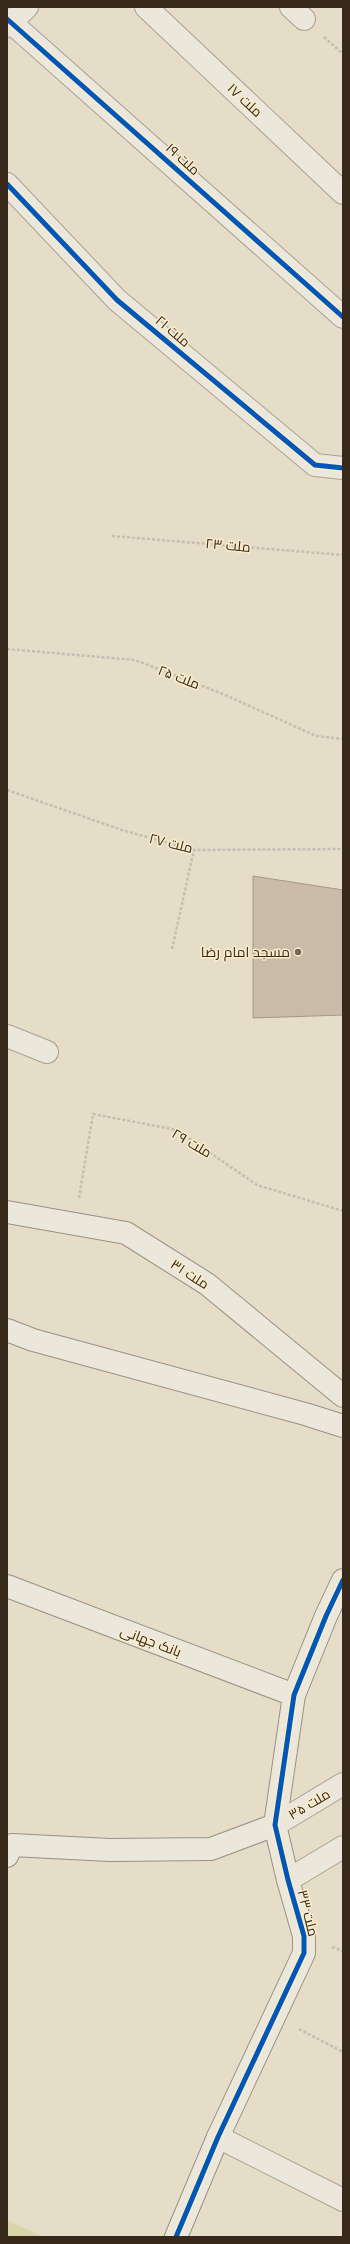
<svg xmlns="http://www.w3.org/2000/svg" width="350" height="2244" font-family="Lora,Cairo,serif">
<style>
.green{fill:#d6d6a8}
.building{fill:#cabaa8;stroke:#a59888}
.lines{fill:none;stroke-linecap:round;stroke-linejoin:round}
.street-casing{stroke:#aaa192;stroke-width:24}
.secondary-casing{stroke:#999182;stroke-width:24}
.path{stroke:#c5beb1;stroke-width:2.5;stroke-dasharray:3 2;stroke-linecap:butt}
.street{stroke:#ece7db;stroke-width:22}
.secondary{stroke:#ece7db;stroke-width:22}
.cycleway-casing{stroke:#f9eccb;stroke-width:8}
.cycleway{stroke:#0057b8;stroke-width:5}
.poi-dot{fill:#756757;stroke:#f9eccb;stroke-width:1.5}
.labels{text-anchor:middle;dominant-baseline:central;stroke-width:3;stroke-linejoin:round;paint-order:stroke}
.street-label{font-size:14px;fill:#38281a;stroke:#f9eccb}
.poi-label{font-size:14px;fill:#38281a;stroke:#f9eccb;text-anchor:end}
</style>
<rect width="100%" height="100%" fill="#e5ddc8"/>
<!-- green -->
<polygon class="green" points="7,2220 43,2237 7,2237"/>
<!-- building -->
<polygon class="building" points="253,876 343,890 343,1015 253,1018"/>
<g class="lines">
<defs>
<g id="street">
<polyline points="146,7 343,193"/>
<polyline points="291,7 304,19"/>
<polyline points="7,19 343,317"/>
<polyline points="7,26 27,7"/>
<polyline points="7,184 117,300 315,465 343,468"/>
<polyline points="7,1036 47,1052"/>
<polyline points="275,1825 343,1784"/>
<polyline points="288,1880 343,1847"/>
<polyline points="218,2137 343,2200"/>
</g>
<g id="secondary">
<polyline points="7,1212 126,1233 207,1284 343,1396"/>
<polyline points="7,1330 33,1340 305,1414 343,1426"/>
<polyline points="7,1586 294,1695"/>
<polyline points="7,1856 12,1845 110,1850 211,1849 275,1825"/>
<polyline points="176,2237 218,2137 304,1953 304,1936 288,1880 275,1825 294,1695 326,1616 343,1580"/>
</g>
</defs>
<!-- street casing -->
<use href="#street" class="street-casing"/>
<!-- secondary casing -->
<use href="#secondary" class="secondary-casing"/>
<!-- path -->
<g class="path">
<polyline points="324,37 343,54"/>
<polyline points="112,536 343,555"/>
<polyline points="7,649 135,660 223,694 316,736 343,739"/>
<polyline points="7,790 122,830 194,850 343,849"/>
<polyline points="172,949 194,850"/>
<polyline points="79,1198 93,1114 177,1130 257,1185 343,1211"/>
<polyline points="332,1947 343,1951"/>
<polyline points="299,2029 343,2052"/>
</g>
<!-- street -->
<use href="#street" class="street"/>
<!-- secondary -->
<use href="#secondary" class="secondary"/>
<defs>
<g id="cycleway">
<polyline points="7,19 343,317"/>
<polyline points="7,184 117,300 315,465 343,468"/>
<polyline points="176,2237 218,2137 304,1953 304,1936 288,1880 275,1825 294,1695 326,1616 343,1580"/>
</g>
</defs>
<!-- cycleway casing -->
<use href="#cycleway" class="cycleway-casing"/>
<!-- cycleway -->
<use href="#cycleway" class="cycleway"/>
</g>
<!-- markers -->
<circle class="poi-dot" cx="298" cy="952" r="4"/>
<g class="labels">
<!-- street labels -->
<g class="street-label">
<text transform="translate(245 100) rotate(43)">ملت ۱۷</text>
<text transform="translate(183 159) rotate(42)">ملت ۱۹</text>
<text transform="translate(173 331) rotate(40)">ملت ۲۱</text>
<text transform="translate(228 545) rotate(5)">ملت ۲۳</text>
<text transform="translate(179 677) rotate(21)">ملت ۲۵</text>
<text transform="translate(171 843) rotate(14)">ملت ۲۷</text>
<text transform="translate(192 1143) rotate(30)">ملت ۲۹</text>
<text transform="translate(190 1274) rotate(33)">ملت ۳۱</text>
<text transform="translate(151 1641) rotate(21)">بانک جهانی</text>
<text transform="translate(309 1804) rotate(-31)">ملت ۳۵</text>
<text transform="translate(308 1913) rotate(76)">ملت ۳۳</text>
</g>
<!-- poi labels -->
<g class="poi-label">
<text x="290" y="952">مسجد امام رضا</text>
</g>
</g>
<!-- border -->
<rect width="350" height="2244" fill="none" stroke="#38281a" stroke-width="16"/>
</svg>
